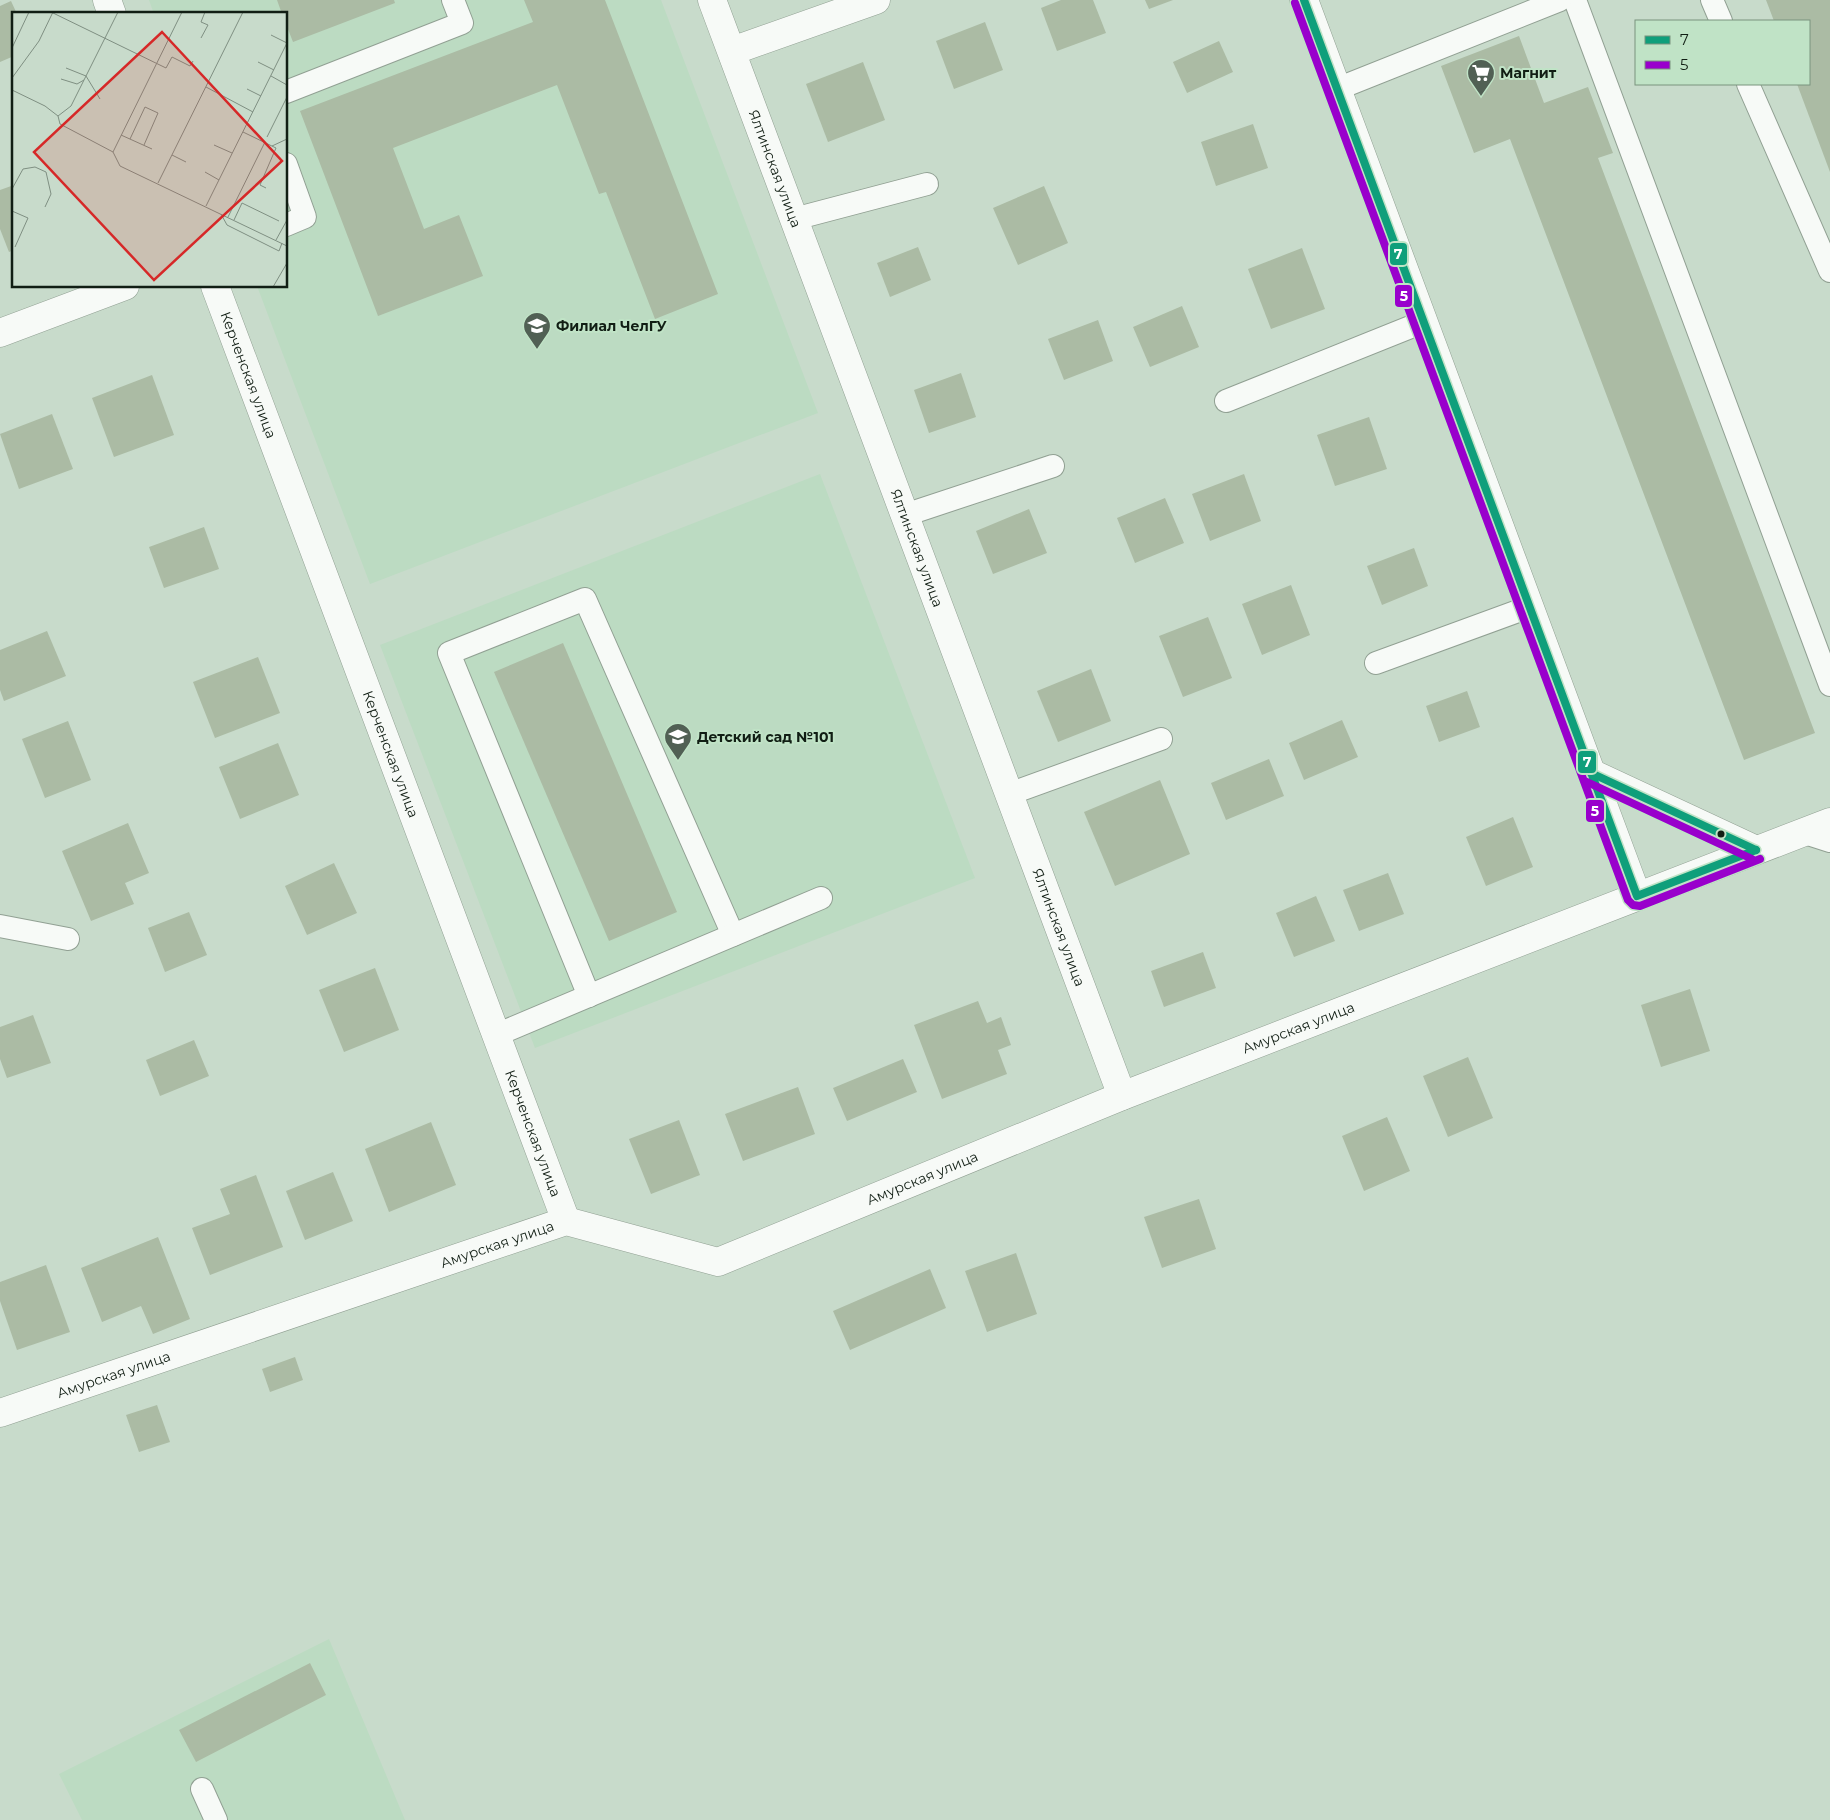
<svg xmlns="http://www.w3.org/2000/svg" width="1830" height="1820" font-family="Montserrat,sans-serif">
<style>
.built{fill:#bcdbc2}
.building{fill:#abbba4}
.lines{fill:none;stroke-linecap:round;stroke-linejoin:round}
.service-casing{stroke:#91a093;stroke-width:24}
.minor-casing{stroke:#91a093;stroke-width:29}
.service{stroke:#f7faf7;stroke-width:22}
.minor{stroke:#f7faf7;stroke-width:28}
.bus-1-casing{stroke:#c0e3c6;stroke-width:11}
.bus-2-casing{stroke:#c0e3c6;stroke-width:11}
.bus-1{stroke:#0f9f7b;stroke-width:8}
.bus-2{stroke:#90c;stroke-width:8}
.bus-dot{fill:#111e14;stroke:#c0e3c6;stroke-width:2}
.labels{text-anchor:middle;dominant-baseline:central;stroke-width:4;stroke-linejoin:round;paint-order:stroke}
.poi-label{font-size:14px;font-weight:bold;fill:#111e14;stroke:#c0e3c6;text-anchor:start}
.street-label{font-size:14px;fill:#111e14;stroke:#c0e3c6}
.inset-road{fill:none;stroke:#7f8f82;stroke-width:1}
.view{fill:#d62828;fill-opacity:0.15;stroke:#d62828;stroke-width:2.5}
.inset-edge{fill:none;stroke:#111e14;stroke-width:2.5}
.line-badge{stroke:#c0e3c6;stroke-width:2}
.badge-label{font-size:14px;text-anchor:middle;font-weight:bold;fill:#fff}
</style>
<rect width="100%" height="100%" fill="#c8dbcb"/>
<!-- built -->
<g class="built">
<polygon points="149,0 661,0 818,413 370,584 257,286 286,286 286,14 154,14"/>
<polygon points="820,474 975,878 535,1048 380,645"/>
<polygon points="329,1639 405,1820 82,1820 59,1774"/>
</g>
<!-- building -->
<g class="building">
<polygon points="277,0 394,0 395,3 293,42 286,24 286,14 282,14"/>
<polygon points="524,0 605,0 718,294 655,319 606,192 599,194 557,85 393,148 424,229 459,215 483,276 378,316 300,111 533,22"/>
<polygon points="1061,0 1093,0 1106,33 1057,51 1041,8"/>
<polygon points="1145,0 1173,0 1149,9"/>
<polygon points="1766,0 1830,0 1830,172 1797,84 1809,84 1809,21 1774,21"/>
<polygon points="11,1 17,14 14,14 14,56 0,62 0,6"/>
<polygon points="985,22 1003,70 954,89 936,41"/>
<polygon points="1519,36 1544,103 1588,87 1613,153 1598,158 1815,733 1744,760 1510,139 1474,153 1441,66"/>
<polygon points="1219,41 1233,72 1187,93 1173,62"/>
<polygon points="863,62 885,120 828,142 806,84"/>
<polygon points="1253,124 1268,168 1216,186 1201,142"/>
<polygon points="14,185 14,250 9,252 0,229 0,190"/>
<polygon points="1044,186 1068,243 1018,265 993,208"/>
<polygon points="918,247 931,280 890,297 877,263"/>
<polygon points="1302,248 1325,309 1271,329 1248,269"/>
<polygon points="1182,306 1199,347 1150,367 1133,327"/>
<polygon points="1098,320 1113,361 1064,380 1048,339"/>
<polygon points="961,373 976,417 929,433 914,390"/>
<polygon points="152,375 174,435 114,457 92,398"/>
<polygon points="52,414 73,469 19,489 0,434"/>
<polygon points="1369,417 1387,469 1335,486 1317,435"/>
<polygon points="1244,474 1261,521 1210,541 1192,494"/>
<polygon points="1165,498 1184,543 1135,563 1117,518"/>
<polygon points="1029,509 1047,553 993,574 976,531"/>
<polygon points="204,527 219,569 164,588 149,547"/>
<polygon points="1414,548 1428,586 1382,605 1367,566"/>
<polygon points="1291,585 1310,635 1262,655 1242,604"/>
<polygon points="1208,617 1232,678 1183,697 1159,636"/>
<polygon points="47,631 66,676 4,701 0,690 0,650"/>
<polygon points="563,643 677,912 609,941 494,672"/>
<polygon points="258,657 280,713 215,738 193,682"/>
<polygon points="1091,669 1111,721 1058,742 1037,691"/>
<polygon points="1467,691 1480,727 1439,742 1426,706"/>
<polygon points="1342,720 1358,757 1304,780 1289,743"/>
<polygon points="68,721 91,780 45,798 22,739"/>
<polygon points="278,743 299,795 240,819 219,767"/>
<polygon points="1269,759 1284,796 1226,820 1211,783"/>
<polygon points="1160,780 1190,854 1115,886 1084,812"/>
<polygon points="1513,817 1533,867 1486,886 1466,837"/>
<polygon points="128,823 149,873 125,883 134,904 91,921 62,851"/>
<polygon points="334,863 357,913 307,935 285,886"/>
<polygon points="1388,873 1404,914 1359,931 1343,890"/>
<polygon points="1316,896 1335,941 1294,957 1276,913"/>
<polygon points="189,912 207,955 165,972 148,928"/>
<polygon points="1203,952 1216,988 1164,1007 1151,971"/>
<polygon points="375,968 399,1030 344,1052 319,990"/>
<polygon points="1690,989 1710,1051 1661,1067 1641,1005"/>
<polygon points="978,1001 987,1023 1001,1017 1011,1045 998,1050 1007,1074 942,1099 914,1025"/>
<polygon points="33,1015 51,1063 7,1078 0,1059 0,1027"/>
<polygon points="194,1040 209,1076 160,1096 146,1060"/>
<polygon points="1468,1057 1493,1118 1448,1137 1423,1076"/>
<polygon points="903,1059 917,1092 847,1121 833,1088"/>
<polygon points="798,1087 815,1134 743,1161 725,1114"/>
<polygon points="1387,1117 1410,1171 1364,1191 1342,1136"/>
<polygon points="679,1120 700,1175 651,1194 629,1139"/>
<polygon points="431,1122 456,1185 389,1212 365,1149"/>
<polygon points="333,1172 353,1221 305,1240 286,1191"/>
<polygon points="256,1175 283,1247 210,1275 192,1228 230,1214 220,1189"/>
<polygon points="1199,1199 1216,1249 1162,1268 1144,1217"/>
<polygon points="158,1237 190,1319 153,1334 141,1306 102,1322 81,1268"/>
<polygon points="1016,1253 1037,1314 987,1332 965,1271"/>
<polygon points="46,1265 70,1332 17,1350 0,1301 0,1282"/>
<polygon points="930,1269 946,1308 850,1350 833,1311"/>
<polygon points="295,1357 303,1380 270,1392 262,1369"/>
<polygon points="157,1405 170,1442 139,1452 126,1415"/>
<polygon points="310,1663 326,1695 196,1762 179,1730"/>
</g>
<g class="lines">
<defs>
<g id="service">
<polyline points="1575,0 1830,685"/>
<polyline points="1712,0 1721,21"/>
<polyline points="1748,84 1830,271"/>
<polyline points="1337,89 1560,0"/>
<polyline points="286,92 462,23 453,0"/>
<polyline points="286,164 305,217 286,225"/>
<polyline points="794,219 927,184"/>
<polyline points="1226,401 1423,322"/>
<polyline points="905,515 1053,466"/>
<polyline points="1376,663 1529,607"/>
<polyline points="1009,794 1161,739"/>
<polyline points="1802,832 1830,841"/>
<polyline points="0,926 68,939"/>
<polyline points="589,996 449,653 585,599 733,935"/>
<polyline points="496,1035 821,898"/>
<polyline points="202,1789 216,1820"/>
</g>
<g id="minor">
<polyline points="107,0 112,14"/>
<path id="s1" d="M712,0L1122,1096"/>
<polyline points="1304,0 1637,896"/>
<polyline points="732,51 876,0"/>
<path id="s2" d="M215,286L566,1221"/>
<polyline points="0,333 125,286"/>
<polyline points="1591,773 1756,850"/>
<path id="s3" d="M0,1413L566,1221L718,1262L1122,1096L1830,822"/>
</g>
</defs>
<!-- service casing -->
<use href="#service" class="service-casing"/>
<!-- minor casing -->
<use href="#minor" class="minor-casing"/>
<!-- service -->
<use href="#service" class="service"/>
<!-- minor -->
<use href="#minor" class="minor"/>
<defs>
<g id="bus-1">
<polyline points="1304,0 1637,896 1756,850"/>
<polyline points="1591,773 1756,850"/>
</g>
<g id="bus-2">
<polyline points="1295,3 1628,900 1633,905 1640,906 1760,859"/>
<polyline points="1587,782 1752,859"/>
</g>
</defs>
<!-- bus-1 casing -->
<use href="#bus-1" class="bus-1-casing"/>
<!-- bus-2 casing -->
<use href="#bus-2" class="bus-2-casing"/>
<!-- bus-1 -->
<use href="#bus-1" class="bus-1"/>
<!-- bus-2 -->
<use href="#bus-2" class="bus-2"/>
</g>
<!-- icons -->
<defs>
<symbol id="supermarket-pin" viewBox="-11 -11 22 30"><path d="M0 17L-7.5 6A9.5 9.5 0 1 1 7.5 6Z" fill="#516054" stroke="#c0e3c6"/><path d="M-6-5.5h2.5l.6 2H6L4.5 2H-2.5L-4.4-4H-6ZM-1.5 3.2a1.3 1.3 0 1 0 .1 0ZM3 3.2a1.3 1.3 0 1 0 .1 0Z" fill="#fff"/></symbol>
<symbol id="university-pin" viewBox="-11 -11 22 30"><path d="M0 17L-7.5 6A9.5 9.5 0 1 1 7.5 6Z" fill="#516054" stroke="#c0e3c6"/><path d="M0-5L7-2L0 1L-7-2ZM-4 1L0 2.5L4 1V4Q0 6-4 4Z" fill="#fff"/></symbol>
<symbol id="school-pin" viewBox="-11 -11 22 30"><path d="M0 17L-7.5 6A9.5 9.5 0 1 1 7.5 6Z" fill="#516054" stroke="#c0e3c6"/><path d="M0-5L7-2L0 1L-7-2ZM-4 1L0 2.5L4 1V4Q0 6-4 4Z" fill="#fff"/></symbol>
</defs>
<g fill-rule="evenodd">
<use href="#supermarket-pin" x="1465" y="57" width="32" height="43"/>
<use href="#university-pin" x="521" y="310" width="32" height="43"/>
<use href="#school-pin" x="662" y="721" width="32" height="43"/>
</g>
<!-- markers -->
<circle class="bus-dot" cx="1721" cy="834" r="4.5"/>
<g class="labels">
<!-- poi labels -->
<g class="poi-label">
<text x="1500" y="73">Магнит</text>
<text x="556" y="326">Филиал ЧелГУ</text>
<text x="697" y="737">Детский сад №101</text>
</g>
<!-- street labels -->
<g class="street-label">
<text stroke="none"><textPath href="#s1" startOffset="180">Ялтинская улица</textPath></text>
<text stroke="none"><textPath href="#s2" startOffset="95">Керченская улица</textPath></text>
<text stroke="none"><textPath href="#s1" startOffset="585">Ялтинская улица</textPath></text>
<text stroke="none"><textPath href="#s2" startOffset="500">Керченская улица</textPath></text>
<text stroke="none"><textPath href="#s1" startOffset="990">Ялтинская улица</textPath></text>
<text stroke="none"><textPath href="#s3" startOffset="1381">Амурская улица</textPath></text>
<text stroke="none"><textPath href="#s2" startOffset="905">Керченская улица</textPath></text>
<text stroke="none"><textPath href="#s3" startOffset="976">Амурская улица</textPath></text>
<text stroke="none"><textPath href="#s3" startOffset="525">Амурская улица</textPath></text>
<text stroke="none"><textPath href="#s3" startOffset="120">Амурская улица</textPath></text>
</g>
</g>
<!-- overview -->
<g transform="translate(12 12)">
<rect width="275" height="275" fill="#c8dbcb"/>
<path class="inset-road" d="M39,0L154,56L160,45L178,54L181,49M259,23L275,31M189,26L196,13L189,10L193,0M0,36L17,0M246,50L262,58M54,56L74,64L88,87M259,64L275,73M0,66L27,29L41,0M49,67L65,72L72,68M194,75L241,100M235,77L249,84M0,78L33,94L46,104L48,112L101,140L108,154L275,234M46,104L59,94L106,0M231,120L264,136L248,173L254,176M109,123L140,137M255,125L275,85M118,127L133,95L146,101L132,133M202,133L220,141M260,134L275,127M101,140L170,0M160,143L174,150M193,160L207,168M146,171L231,0M0,177L11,157L23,155L34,160L39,182L33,195M194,194L275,31M0,199L16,206L3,235M209,202L215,213L267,239L270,231M216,205L253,130M222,208L230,191L267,209M264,228L275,208M261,275L275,251"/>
<path class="view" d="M150,20L270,149L142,268L22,140Z"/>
<rect width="275" height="275" class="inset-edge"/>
</g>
<g class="line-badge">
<rect x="1389" y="242" width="19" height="24" rx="5" fill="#0f9f7b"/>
<rect x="1394" y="284" width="19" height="24" rx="5" fill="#90c"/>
<rect x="1577" y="750" width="20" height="24" rx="5" fill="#0f9f7b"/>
<rect x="1585" y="799" width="20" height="24" rx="5" fill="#90c"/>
</g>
<g class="badge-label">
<text x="1398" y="259">7</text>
<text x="1404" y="301">5</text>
<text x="1587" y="767">7</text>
<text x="1595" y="816">5</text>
</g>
<!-- legend -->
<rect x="1635" y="20" width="175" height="65" fill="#c0e3c6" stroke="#7a947f"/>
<rect x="1645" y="36" width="25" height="8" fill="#0f9f7b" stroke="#7a947f"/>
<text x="1680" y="45" font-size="15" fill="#111e14">7</text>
<rect x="1645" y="61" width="25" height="8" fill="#9900cc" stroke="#7a947f"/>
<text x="1680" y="70" font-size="15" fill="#111e14">5</text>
</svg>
